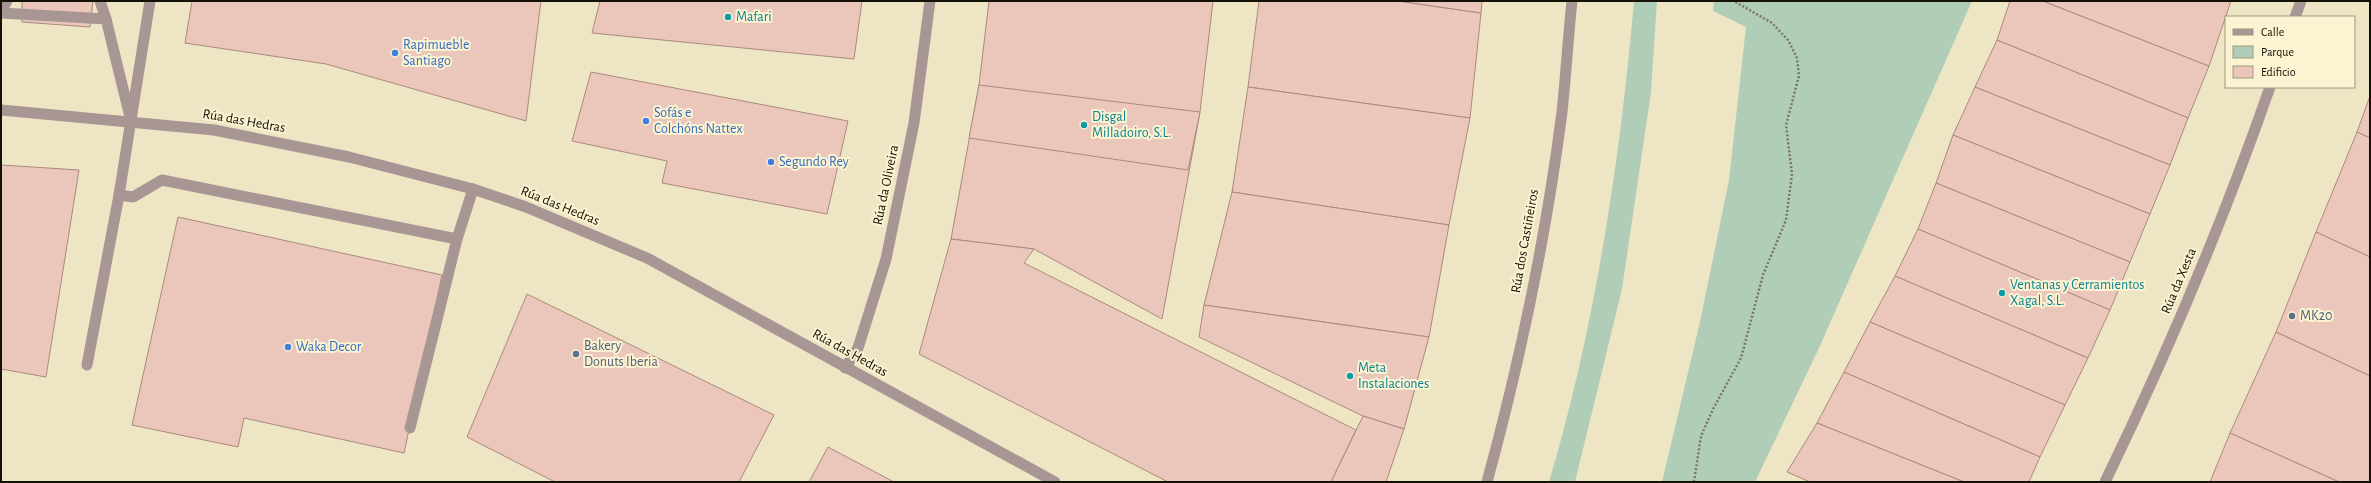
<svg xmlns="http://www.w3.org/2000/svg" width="2371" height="483" font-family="'Alegreya Sans',sans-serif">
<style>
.green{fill:#b0ceb7}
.building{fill:#ebc7bb;stroke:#ab897e}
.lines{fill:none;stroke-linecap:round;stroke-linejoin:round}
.path{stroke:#7c7661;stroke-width:2.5;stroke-dasharray:2 2;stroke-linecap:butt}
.service{stroke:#a79694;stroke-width:11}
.minor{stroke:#a79694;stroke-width:11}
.culture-dot{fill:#0f9aa8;stroke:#fbf3d2;stroke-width:1.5}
.shop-dot{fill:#3f7fe0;stroke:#fbf3d2;stroke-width:1.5}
.service-dot{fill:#5c6f8a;stroke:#fbf3d2;stroke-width:1.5}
.labels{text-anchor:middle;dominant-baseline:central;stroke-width:4;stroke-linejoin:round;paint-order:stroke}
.culture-label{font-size:14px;fill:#0d838f;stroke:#fbf3d2;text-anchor:start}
.shop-label{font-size:14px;fill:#366cbe;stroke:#fbf3d2;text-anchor:start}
.street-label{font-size:14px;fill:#141106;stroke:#fbf3d2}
.service-label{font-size:14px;fill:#4e5e75;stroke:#fbf3d2;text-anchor:start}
</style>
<rect width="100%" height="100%" fill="#eee5c5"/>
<!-- green -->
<g class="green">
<path d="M1634,1H1657L1651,92L1622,289L1575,482H1549C1595,328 1620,160 1634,1Z"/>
<polygon points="1714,1 1972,1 1819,348 1755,482 1662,482 1700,322 1729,180 1746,27 1713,11"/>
</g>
<!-- building -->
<g class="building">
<polygon points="22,1 93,1 90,27 22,22"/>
<polygon points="192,1 541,1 526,121 326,64 185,43"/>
<polygon points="600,1 862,1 854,59 592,33"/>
<polygon points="989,1 1213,1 1200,112 1162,319 1034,249 951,239 979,85"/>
<polygon points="1259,1 1398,1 1481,13 1470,118 1248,87"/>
<polygon points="1398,1 1482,1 1481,13"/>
<polygon points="2010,1 2043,1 2209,66 2188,118 1997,40"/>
<polygon points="2043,1 2231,1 2209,66"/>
<polygon points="1997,40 2188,118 2170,165 1975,87"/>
<polygon points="591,72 848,121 827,214 662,183 667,161 572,141"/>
<polygon points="979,85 1200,112 1188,170 969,138"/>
<polygon points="1248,87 1470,118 1449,225 1232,192"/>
<polygon points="1975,87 2170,165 2150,214 1953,135"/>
<polygon points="2370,96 2370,138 2357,132"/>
<polygon points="2357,132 2370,138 2370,257 2316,232"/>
<polygon points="1953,135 2150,214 2130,262 1936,183"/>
<polygon points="1,165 79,170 46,377 1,369"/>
<polygon points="1936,183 2130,262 2110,310 1918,229"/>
<polygon points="1232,192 1449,225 1429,337 1204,305"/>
<polygon points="178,217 442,275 404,453 244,418 238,447 132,425"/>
<polygon points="1918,229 2110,310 2088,358 1895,276"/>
<polygon points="2316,232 2370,257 2370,376 2276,332"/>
<polygon points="951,239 1034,249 1024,263 1356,430 1331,482 1168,482 919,354"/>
<polygon points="1895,276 2088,358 2065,405 1870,322"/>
<polygon points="527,294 774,415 739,482 555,482 467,437"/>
<polygon points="1204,305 1429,337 1404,429 1363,416 1199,337"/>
<polygon points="1870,322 2065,405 2040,457 1844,372"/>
<polygon points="2276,332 2370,376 2370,482 2339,482 2230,433"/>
<polygon points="1844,372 2040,457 2029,482 1964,482 1817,423"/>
<polygon points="1363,416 1404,429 1386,482 1331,482"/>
<polygon points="1817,423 1964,482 1810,482 1787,472"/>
<polygon points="2230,433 2339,482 2210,482"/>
<polygon points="828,447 894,482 809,482"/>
</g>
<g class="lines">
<!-- path -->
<polyline class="path" points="1694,482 1701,436 1713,409 1741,358 1763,275 1786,220 1792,174 1786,125 1799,76 1797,58 1788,40 1772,23 1734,1"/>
<!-- service -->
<g class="service">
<polyline points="100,1 106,19"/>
<polyline points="150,1 119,195 133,197 162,180 457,239 473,189"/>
<polyline points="1,11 7,1"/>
<polyline points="1,13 106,19 130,117"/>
<polyline points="87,365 119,195"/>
<polyline points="410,428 457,239"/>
</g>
<!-- minor -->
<g class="minor">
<polyline points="2295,17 2301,1"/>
<polyline points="1,110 214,130 349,157 473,189 526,207 647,258 1055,482"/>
<polyline points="845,368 858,348 886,259 914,123 930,1"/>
<path d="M1487,482C1520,361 1546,237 1562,112C1566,75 1568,38 1572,1"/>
<path d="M2105,482C2167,354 2223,222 2270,87"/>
</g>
</g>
<!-- markers -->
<g class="culture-dot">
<circle cx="728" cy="17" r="4"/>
<circle cx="1084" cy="125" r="4"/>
<circle cx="2002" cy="293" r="4"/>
<circle cx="1350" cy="376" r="4"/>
</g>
<g class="shop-dot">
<circle cx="395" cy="53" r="4"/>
<circle cx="646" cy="121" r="4"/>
<circle cx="771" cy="162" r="4"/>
<circle cx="288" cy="347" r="4"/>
</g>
<g class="service-dot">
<circle cx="2292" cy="316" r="4"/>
<circle cx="576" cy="354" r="4"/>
</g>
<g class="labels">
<!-- culture labels -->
<g class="culture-label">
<text x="736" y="17">Mafari</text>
<text x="1092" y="117">Disgal<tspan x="1092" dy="16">Milladoiro, S.L.</tspan></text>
<text x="2010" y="285">Ventanas y Cerramientos<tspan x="2010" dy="16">Xagal, S.L.</tspan></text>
<text x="1358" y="368">Meta<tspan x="1358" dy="16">Instalaciones</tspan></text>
</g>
<!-- shop labels -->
<g class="shop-label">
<text x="403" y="45">Rapimueble<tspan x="403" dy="16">Santiago</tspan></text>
<text x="654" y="113">Sofás e<tspan x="654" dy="16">Colchóns Nattex</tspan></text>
<text x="779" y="162">Segundo Rey</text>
<text x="296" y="347">Waka Decor</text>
</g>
<!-- street labels -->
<g class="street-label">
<text transform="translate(244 121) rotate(10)">Rúa das Hedras</text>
<text transform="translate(886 185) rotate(-78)">Rúa da Oliveira</text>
<text transform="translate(560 206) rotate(22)">Rúa das Hedras</text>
<text transform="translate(1525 241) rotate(-80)">Rúa dos Castiñeiros</text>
<text transform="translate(2179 281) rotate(-67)">Rúa da Xesta</text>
<text transform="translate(850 353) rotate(29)">Rúa das Hedras</text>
</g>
<!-- service labels -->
<g class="service-label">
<text x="2300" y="316">MK20</text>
<text x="584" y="346">Bakery<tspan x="584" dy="16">Donuts Iberia</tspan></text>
</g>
</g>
<!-- border -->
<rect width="2371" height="483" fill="none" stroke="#141106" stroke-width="4"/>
<!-- legend -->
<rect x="2225" y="16" width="130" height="72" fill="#fbf3d2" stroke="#9f9980"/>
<rect x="2233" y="29" width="20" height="6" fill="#a79694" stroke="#9f9980"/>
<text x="2261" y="36" font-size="12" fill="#141106">Calle</text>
<rect x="2233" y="46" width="20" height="12" fill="#b0ceb7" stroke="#9f9980"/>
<text x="2261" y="56" font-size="12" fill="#141106">Parque</text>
<rect x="2233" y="66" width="20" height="12" fill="#ebc7bb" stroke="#9f9980"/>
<text x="2261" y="76" font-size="12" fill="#141106">Edificio</text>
</svg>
